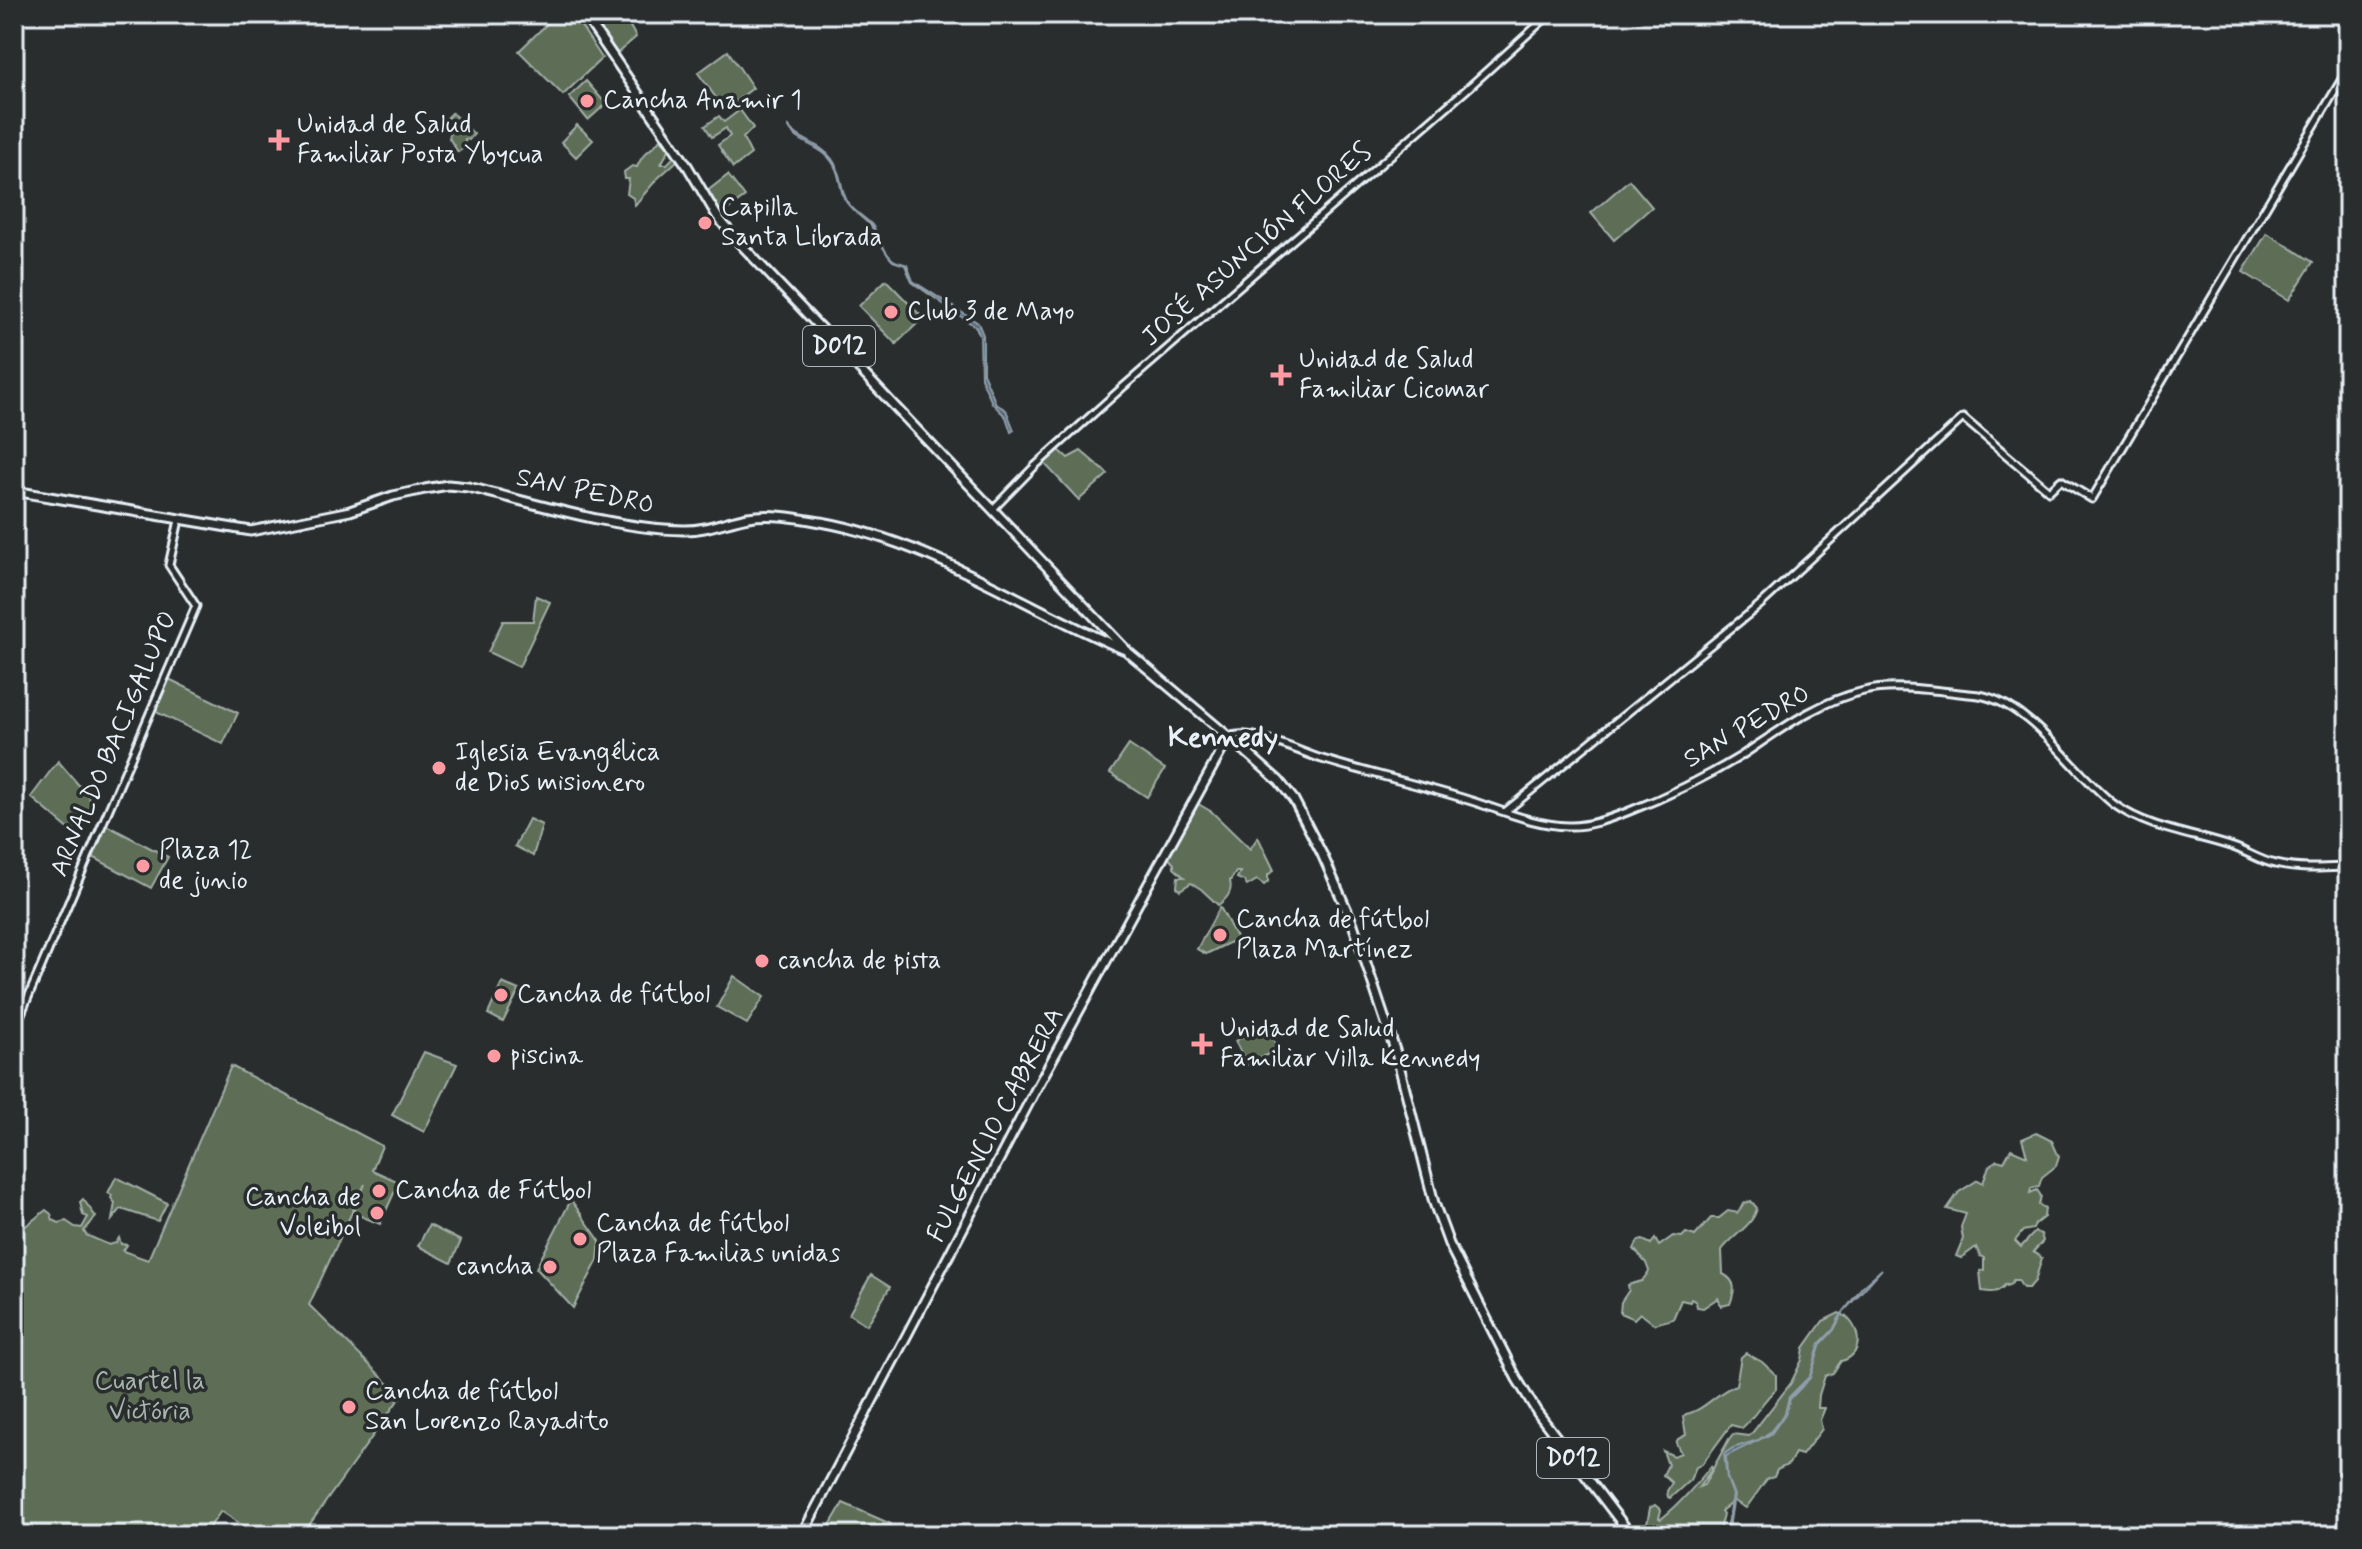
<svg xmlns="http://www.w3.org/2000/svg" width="2362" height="1549" font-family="Mynerve,sans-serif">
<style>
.green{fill:#5d6d56;stroke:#a2afa7;stroke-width:2}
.water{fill:#536676;stroke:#8f9eaa;stroke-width:2}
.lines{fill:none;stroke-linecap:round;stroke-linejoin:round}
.minor-casing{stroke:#e8f1f8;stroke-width:11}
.major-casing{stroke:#e8f1f8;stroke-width:13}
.minor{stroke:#2a2d2e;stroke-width:5}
.major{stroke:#2a2d2e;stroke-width:7}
.poi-dot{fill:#ff9aa2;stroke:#2a2d2e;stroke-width:3}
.labels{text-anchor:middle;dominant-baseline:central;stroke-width:7;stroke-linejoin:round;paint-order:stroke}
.shield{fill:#2a2d2e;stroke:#afb6bb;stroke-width:2}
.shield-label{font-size:24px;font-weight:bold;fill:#e8f1f8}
.poi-label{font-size:26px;fill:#e8f1f8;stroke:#2a2d2e;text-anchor:start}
.street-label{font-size:26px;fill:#e8f1f8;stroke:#2a2d2e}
.park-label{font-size:26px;fill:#a9b6af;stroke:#2a2d2e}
.neighbourhood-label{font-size:28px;font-weight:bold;fill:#e8f1f8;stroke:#2a2d2e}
</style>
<rect width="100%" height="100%" fill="#2a2d2e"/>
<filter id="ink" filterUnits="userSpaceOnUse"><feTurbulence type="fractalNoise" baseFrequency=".0125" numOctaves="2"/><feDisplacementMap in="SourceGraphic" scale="16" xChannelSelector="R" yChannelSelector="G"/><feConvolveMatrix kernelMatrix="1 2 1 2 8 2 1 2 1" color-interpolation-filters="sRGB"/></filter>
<g filter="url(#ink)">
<!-- green -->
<g class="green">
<polygon points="557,14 573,14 602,58 563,95 519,51"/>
<polygon points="597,14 623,14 636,37 613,57 590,20"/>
<polygon points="728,51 753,88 735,102 736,106 732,104 725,110 698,73"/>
<polygon points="586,81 606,104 588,120 569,97"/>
<polygon points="740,110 753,128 743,138 751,154 733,168 718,145 730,136 726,128 712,137 705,126 719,116 724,122"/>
<polygon points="452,113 474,134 469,140 465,139 465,147 458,152 449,138 451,130 454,130 446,119"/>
<polygon points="577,125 593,140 576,157 561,142"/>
<path d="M660,139L670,148L661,164H667L676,155L678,160L657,179L635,205L633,198L627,194L629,179H625L624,172L632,166L637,167C645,148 651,153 660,139Z"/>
<polygon points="728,175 745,197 720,215 706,192"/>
<polygon points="1629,180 1652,207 1614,240 1591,213"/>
<polygon points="2267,233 2313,262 2289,300 2243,272"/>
<polygon points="886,280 923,318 896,344 859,306"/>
<polygon points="1059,450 1068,458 1081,451 1108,474 1079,500 1044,463"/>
<polygon points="536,596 550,602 519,667 488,652 503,621 533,621"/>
<polygon points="169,679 238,713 223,744 154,711"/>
<polygon points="1129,745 1165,769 1147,797 1110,773"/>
<polygon points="58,761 89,797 92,808 72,832 31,797"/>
<path d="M1195,802L1212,812L1250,849L1258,837L1274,870L1268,875V882L1264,885L1257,880L1247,886L1244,881L1237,878L1240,872H1236L1230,881C1233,892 1227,899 1218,905L1201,889L1191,883L1180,890L1177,887L1178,877H1184L1174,868V864L1166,855Z"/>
<polygon points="529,819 542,825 533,856 515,846"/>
<polygon points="106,825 168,857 151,888 91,856"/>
<polygon points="1220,907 1237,939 1206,954 1197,949"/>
<polygon points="734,976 764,997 747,1024 717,1007"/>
<polygon points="502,983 519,990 503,1022 488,1014"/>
<polygon points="1266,1025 1278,1049 1247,1065 1235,1041"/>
<polygon points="424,1052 457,1064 424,1132 392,1115"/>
<polygon points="231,1066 382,1146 372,1170 399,1182 380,1224 353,1213 365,1184 309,1305 401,1396 302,1535 257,1535 221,1511 204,1535 14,1535 14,1235 46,1210 51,1214 53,1220 59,1223 66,1221 75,1227 82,1228 88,1217 83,1215 80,1202 83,1199 96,1217 84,1231 86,1235 109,1245 116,1243 119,1238 121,1244 127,1245 123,1251 148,1260"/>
<path d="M2036,1133L2052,1141L2059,1157L2056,1166L2042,1177L2039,1186L2031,1188L2030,1193L2037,1190L2041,1196L2039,1205L2045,1208L2044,1217L2035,1224L2033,1229L2023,1231L2015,1241L2021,1247L2035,1232L2041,1234L2043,1241L2033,1252L2042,1258L2035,1281L2029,1288H2023L2018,1280H2013L2011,1284L2007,1286L2006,1284C1998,1293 1993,1293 1982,1291L1980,1271L1984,1270V1258L1980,1256L1976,1247L1961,1258L1956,1256L1963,1239L1961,1227L1966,1214L1947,1209L1959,1192L1978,1180L1983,1183L1989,1166L1997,1160L2004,1162L2011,1149L2027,1156L2022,1139Z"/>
<polygon points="116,1177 167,1203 158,1221 121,1209 112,1220 115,1203 111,1198 112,1195 108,1193"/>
<polygon points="571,1200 600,1241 598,1260 573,1308 536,1268"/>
<path d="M1751,1201L1757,1208C1753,1226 1733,1235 1722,1250L1723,1274C1737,1281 1735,1291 1730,1304L1721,1306L1718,1298L1703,1308L1697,1307L1696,1302L1691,1299L1690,1302L1681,1300L1673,1319L1654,1324L1640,1313L1634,1319L1620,1313L1621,1302L1629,1290L1628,1285L1642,1281L1649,1271L1646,1263L1634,1249L1638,1241L1643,1240L1651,1244L1655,1239L1659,1246L1673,1236L1682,1237L1686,1233L1695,1236L1711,1218H1719L1728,1211L1738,1213L1743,1204Z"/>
<polygon points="429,1225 461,1241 451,1263 418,1246"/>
<polygon points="871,1275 890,1287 867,1325 849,1314"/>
<path d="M1839,1313C1860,1321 1867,1355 1841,1361L1833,1373L1825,1376L1819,1395L1818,1408H1825L1820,1420L1822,1429L1802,1455L1795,1453L1789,1464L1777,1470L1774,1477L1767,1479L1746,1508L1734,1501L1721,1511L1723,1514L1720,1526L1726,1535H1645L1650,1508L1655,1505L1661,1510L1659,1518L1661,1519C1680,1504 1695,1486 1711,1466L1712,1469L1699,1487L1704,1485L1729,1439L1733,1434L1749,1436L1752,1433L1791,1383L1802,1360L1804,1348L1823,1321Z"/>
<path d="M1746,1353L1762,1362L1776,1375V1389C1763,1400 1755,1417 1742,1428L1731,1425L1702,1464L1696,1467L1690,1480L1670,1498L1668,1497L1667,1491L1672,1483L1663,1475L1668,1465L1663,1451L1674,1456L1681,1453L1676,1443L1678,1439L1686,1435L1683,1417L1686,1414C1704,1411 1718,1391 1736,1385L1741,1357Z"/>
<polygon points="843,1503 891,1524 885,1535 831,1535 826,1532"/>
</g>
<!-- water -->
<g class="water">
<path d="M788,126C800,142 819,142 832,159C841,171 840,186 846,199C850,210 864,216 872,225C880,235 883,254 895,261C899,263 903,263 907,265L913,281L978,323L983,335V373L996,404L1006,410L1014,430L1011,432L1006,417L992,403L981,378L980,336L976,327L912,282L905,265C903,264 895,262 893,261C882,251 879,235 870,225C861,216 849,209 844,198C840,188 840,178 836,169C825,143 796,146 788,126Z"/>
<polygon points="1882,1269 1844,1311 1834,1330 1821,1344 1810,1378 1790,1399 1785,1414 1771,1434 1726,1456 1727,1477 1734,1495 1728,1535 1726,1535 1733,1495 1727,1479 1724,1454 1733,1448 1758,1440 1770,1432 1785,1413 1789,1397 1810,1376 1820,1343 1833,1330 1839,1318 1862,1287"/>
</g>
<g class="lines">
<defs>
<g id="minor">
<polyline points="993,509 1035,466 1123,387 1466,90 1550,14"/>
<path d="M1229,737C1251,727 1299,752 1322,759C1368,773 1416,784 1462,798C1496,808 1532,825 1568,826C1587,827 1609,819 1627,812C1666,797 1705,778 1741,756C1780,730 1816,702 1864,691C1897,683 1944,692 1979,695C2032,704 2074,774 2115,805C2150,830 2196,834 2236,848C2249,853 2261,861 2275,864C2299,870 2324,868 2348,867"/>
<polyline points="1506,811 1761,604 1963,418 2049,491 2061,480 2092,499 2348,69"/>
<polyline points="14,1030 196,606 169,565 179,520"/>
</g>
<g id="major">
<polyline points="584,14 688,167 717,216 733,236 1128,652 1229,737 1279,781 1294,800 1322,854 1353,924 1396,1053 1434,1203 1449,1244 1517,1379 1537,1412 1631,1535"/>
<path d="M14,491L251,531L350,511L393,496L425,489L448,485L468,487C534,503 615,529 683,530C705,531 726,521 748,517C771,513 798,518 821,522C932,542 1021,606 1123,649"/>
<polyline points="802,1535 1035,1091 1229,737"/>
</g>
</defs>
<!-- minor casing -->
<use href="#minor" class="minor-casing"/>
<!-- major casing -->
<use href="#major" class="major-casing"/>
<!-- minor -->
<use href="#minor" class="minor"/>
<!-- major -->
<use href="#major" class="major"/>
</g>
</g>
<!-- markers -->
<g class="poi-dot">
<circle cx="587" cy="101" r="8"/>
<path d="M275 128h8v8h8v8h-8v8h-8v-8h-8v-8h8z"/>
<circle cx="705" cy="223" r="8"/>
<circle cx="891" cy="312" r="8"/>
<path d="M1277 363h8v8h8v8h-8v8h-8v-8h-8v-8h8z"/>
<circle cx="439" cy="768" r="8"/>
<circle cx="143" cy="866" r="8"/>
<circle cx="1220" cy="935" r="8"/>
<circle cx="762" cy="961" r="8"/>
<circle cx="501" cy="995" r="8"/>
<path d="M1198 1032h8v8h8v8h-8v8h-8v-8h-8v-8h8z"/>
<circle cx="494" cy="1056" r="8"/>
<circle cx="379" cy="1191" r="8"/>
<circle cx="377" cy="1213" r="8"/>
<circle cx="580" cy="1239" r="8"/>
<circle cx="550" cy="1267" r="8"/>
<circle cx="349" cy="1407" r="8"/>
</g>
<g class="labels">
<!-- shield labels -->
<g class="shield">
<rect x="803" y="326" width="72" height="40" rx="6"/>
<rect x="1537" y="1438" width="72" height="40" rx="6"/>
</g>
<g class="shield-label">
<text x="839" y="346">D012</text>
<text x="1573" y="1458">D012</text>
</g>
<!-- poi labels -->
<g class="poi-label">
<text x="603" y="101">Cancha Anamir 1</text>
<text x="297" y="125">Unidad de Salud<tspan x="297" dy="30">Familiar Posta Ybycua</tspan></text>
<text x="721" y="208">Capilla<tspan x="721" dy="30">Santa Librada</tspan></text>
<text x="907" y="312">Club 3 de Mayo</text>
<text x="1299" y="360">Unidad de Salud<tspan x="1299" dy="30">Familiar Cicomar</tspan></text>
<text x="455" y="753">Iglesia Evangélica<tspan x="455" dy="30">de Dios misionero</tspan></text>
<text x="159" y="851">Plaza 12<tspan x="159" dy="30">de junio</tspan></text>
<text x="1236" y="920">Cancha de fútbol<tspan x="1236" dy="30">Plaza Martínez</tspan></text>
<text x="778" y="961">cancha de pista</text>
<text x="517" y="995">Cancha de fútbol</text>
<text x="1220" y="1029">Unidad de Salud<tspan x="1220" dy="30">Familiar Villa Kennedy</tspan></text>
<text x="510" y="1056">piscina</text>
<text x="395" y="1191">Cancha de Fútbol</text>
<text x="361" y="1198" text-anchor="end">Cancha de<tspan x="361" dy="30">Voleibol</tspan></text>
<text x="596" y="1224">Cancha de fútbol<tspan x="596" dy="30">Plaza Familias unidas</tspan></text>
<text x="534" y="1267" text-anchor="end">cancha</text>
<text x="365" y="1392">Cancha de fútbol<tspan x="365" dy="30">San Lorenzo Rayadito</tspan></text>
</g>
<!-- street labels -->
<g class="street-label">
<text transform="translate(1257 245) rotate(-41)">JOSÉ ASUNCIÓN FLORES</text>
<text transform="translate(585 492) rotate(12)">SAN PEDRO</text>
<text transform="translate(1747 727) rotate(-30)">SAN PEDRO</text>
<text transform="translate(114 744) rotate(-67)">ARNALDO BACIGALUPO</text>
<text transform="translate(996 1125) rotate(-62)">FULGENCIO CABRERA</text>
</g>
<!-- park labels -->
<g class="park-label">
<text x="150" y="1382">Cuartel la<tspan x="150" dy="30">Victória</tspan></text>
</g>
<!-- neighbourhood labels -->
<g class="neighbourhood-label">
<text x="1223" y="738">Kennedy</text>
</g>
</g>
<!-- margin -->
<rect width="2362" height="1549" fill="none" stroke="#2a2d2e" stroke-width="48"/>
<rect x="24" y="24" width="2314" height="1501" fill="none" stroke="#e8f1f8" stroke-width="3" filter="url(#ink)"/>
</svg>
